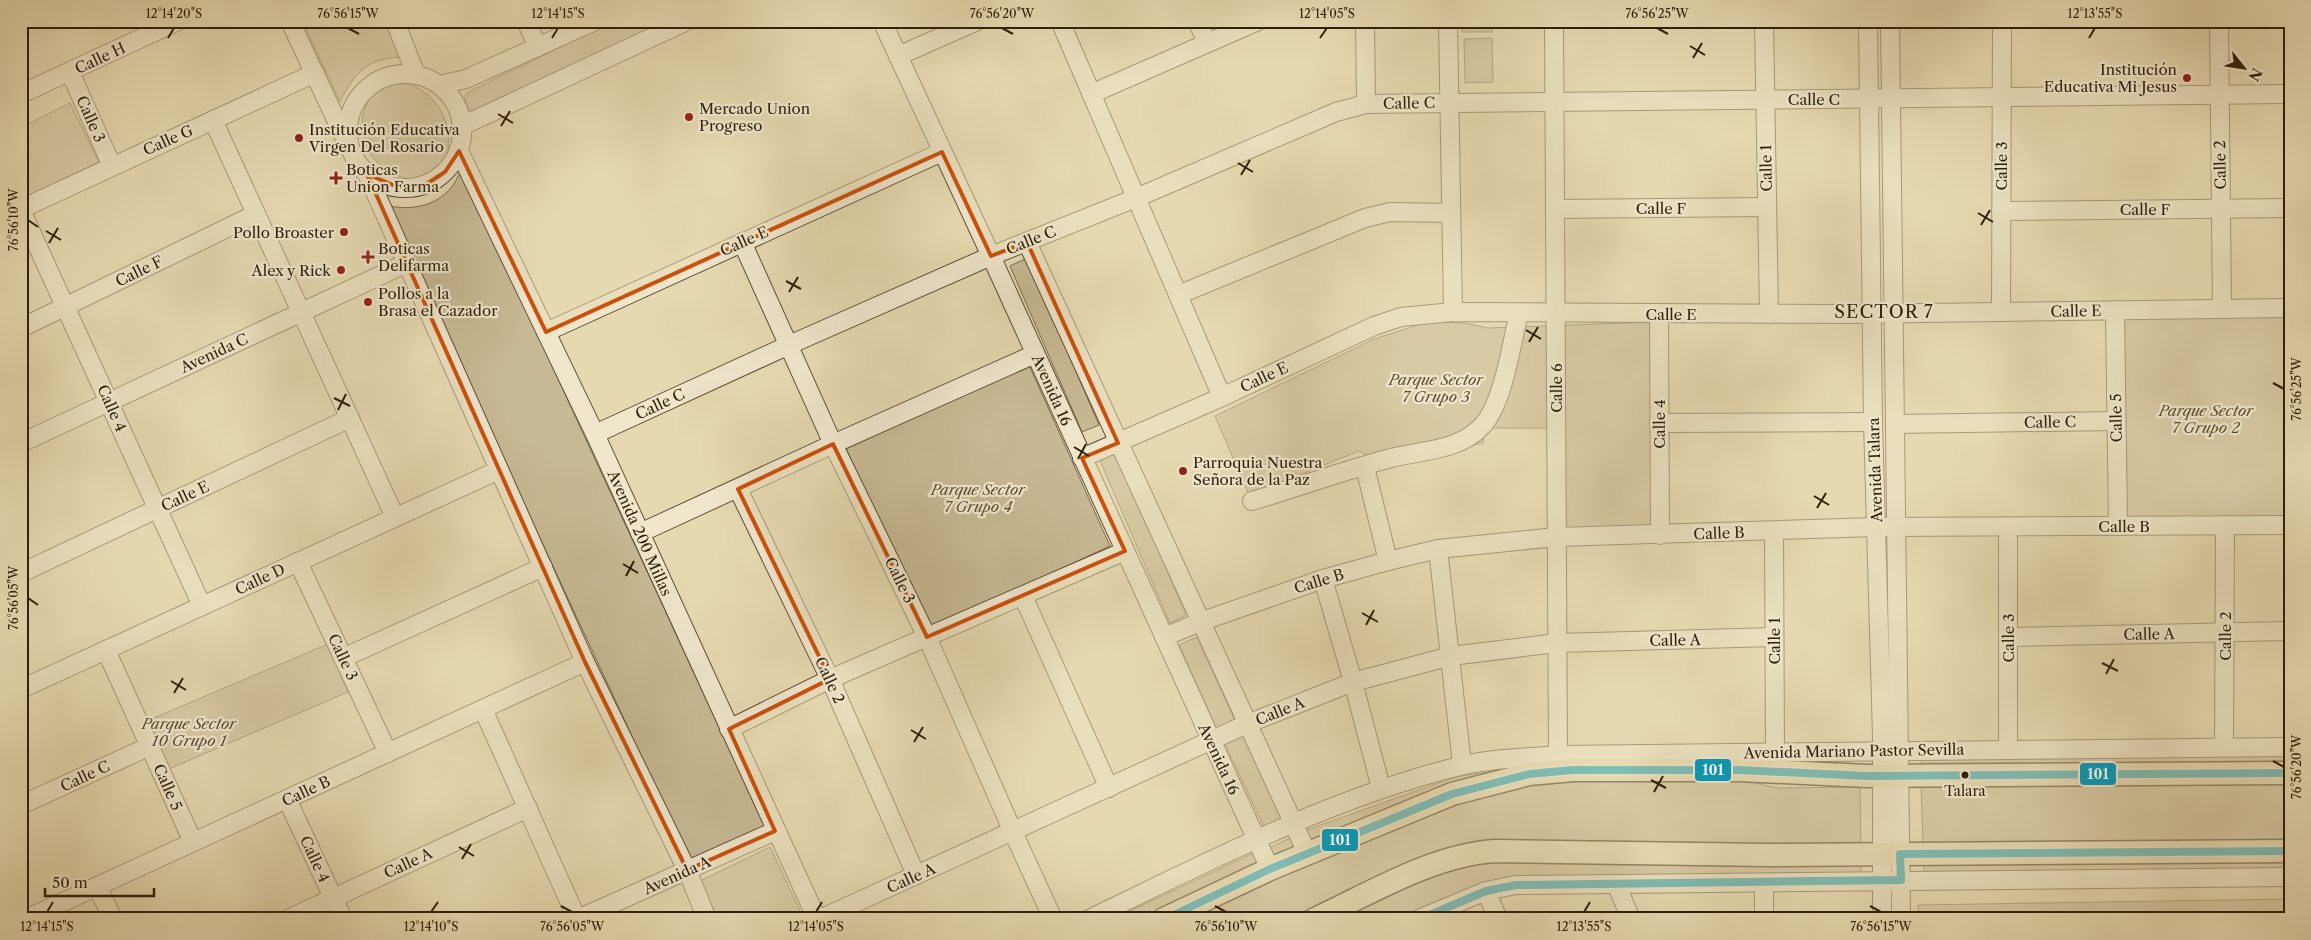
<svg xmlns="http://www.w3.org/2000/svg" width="2311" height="940" font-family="'Libre Caslon Text',serif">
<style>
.green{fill:#c7b994;stroke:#7b6c4e}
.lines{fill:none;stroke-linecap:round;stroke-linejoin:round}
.minor-casing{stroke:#5d4e32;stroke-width:20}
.major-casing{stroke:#2f1f08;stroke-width:25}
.minor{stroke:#efe6cc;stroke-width:18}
.major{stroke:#e6d9b1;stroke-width:22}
.bus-1-casing{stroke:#efe6cc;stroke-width:11}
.bus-1{stroke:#059bba;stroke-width:8}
.marked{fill:none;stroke:#cc500b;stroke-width:4;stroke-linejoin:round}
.ticks{fill:none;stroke:#2f1f08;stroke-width:2}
.poi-dot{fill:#8f2418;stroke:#efe6cc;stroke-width:2}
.bus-dot{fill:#2f1f08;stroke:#efe6cc;stroke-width:2}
.labels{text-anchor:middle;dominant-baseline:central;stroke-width:4.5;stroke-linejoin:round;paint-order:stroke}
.bus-label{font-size:14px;fill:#2f1f08;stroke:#efe6cc}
.street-label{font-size:15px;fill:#2f1f08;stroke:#efe6cc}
.poi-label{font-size:15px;fill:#2f1f08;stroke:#efe6cc;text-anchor:start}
.park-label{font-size:15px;font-style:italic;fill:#5d4d32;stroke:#efe6cc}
.quarter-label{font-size:18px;letter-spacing:1px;fill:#2f1f08;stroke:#efe6cc}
.line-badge{stroke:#efe6cc;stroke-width:2}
.badge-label{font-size:14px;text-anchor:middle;font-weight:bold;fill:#fff}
.neatline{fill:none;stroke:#2f1f08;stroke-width:2}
.ticks-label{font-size:12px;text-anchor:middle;fill:#2f1f08}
</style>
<rect width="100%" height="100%" fill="#e6d9b1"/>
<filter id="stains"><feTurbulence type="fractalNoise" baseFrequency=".004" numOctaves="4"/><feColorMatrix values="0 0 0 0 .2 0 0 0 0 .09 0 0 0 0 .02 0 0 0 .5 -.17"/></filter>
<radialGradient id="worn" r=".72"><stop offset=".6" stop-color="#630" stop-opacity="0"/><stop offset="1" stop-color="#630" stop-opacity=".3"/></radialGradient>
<!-- green -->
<g class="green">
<path d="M302,21H392L408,57C370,57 356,69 340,102Z"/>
<path d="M614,21H669L477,112C469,110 464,105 465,96L468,92Z"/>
<rect x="1462" y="21" width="30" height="11"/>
<polygon points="1492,38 1493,82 1465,83 1464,39"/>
<path d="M397,81C430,86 453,116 448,150C447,159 444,166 436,173C429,180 417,182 408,179C397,176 385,171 378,163C352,137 358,88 397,81Z"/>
<polygon points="70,103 99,162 21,199 21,115 26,125"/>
<path d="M461,169L766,829L691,863L385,205C417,213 450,203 461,169Z"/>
<polygon points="1027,258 1099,425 1082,432 1010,266"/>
<polygon points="2290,317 2290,518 2123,520 2122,319"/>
<polygon points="1428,322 1465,323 1487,328 1654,322 1653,526 1561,530 1560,428 1485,428 1483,443 1387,464 1359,451 1249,495 1215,416 1374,339"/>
<polygon points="1029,365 1110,546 931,629 846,449"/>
<polygon points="1115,449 1186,615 1170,623 1098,456"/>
<polygon points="1197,637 1235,721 1217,729 1179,645"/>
<polygon points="328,644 348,692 169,769 149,720"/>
<polygon points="1243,733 1282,818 1264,827 1224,742"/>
<polygon points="2290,753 2290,764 1922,769 1921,755"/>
<polygon points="1553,762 1309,846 1304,831 1455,777"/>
<polygon points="1732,778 1778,788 1860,787 1861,844 1435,857 1285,919 1187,919 1315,861 1493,791 1556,781"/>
<polygon points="2290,783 2290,840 1923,843 1921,785"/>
<polygon points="1293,837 1298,849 1274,860 1268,848"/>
<polygon points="770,847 804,919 718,919 700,881"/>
<polygon points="1258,851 1264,865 1148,919 1113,919"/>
<polygon points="2290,856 2290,871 1924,876 1924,859"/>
<polygon points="1500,860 1861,861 1861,876 1599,877 1436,905 1402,919 1324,919 1453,868"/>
<polygon points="2290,899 2290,919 1918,919 1918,905"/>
</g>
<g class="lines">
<defs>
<g id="minor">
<polyline points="290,21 346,141"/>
<polyline points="395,21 416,75"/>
<polyline points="526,21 538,47"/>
<polyline points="882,21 991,256 1270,869"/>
<polyline points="1060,21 1222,397"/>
<polyline points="1197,21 1207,42"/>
<polyline points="1365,21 1366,104"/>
<polyline points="1448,21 1453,312"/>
<polyline points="1554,21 1558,755"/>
<polyline points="1764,21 1769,314"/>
<polyline points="1868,21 1873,422 1882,736 1882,919"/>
<polyline points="1890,21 1901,919"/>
<polyline points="2219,21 2222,309"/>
<polyline points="898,56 977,21"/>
<polyline points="70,72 112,166"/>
<circle cx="405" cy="131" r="57"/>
<polyline points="439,85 466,79 595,21"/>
<polyline points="21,94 178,21"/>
<polyline points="1091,94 1258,21"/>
<polyline points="213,120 395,517"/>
<polyline points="462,126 687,21"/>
<polyline points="459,151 595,434 817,919"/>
<polyline points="367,174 585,662 687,870 707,919"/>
<polyline points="21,209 315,73"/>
<polyline points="1555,209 1767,207"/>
<polyline points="21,210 202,606"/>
<polyline points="2001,211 2290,208"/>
<polyline points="742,242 833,444 927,637 1013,832 1053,919"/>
<polyline points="1027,242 1307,853"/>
<polyline points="1178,295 1365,218 1390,212 1451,213"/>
<polyline points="2115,310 2118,526"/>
<polyline points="2001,312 2002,21"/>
<polyline points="1659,314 1660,535"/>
<polyline points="21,328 256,214"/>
<polyline points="546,332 942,152"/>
<polyline points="1659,423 1873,422"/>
<polyline points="1895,424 2116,421"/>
<polyline points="595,434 789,345 991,256 1136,198 1336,112 1366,104 2290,94"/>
<polyline points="21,443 407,263"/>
<polyline points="1082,458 1222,397 1374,326 1401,317 1453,312 1852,314 2290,308"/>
<polyline points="1365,467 1388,561"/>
<polyline points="738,489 830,679 916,875"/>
<path d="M1252,501C1299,487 1345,470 1391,458C1422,450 1460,451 1483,425C1504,401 1511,345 1519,313"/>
<polyline points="2008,527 2008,749"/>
<polyline points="1774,531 1775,752"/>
<polyline points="640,533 833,444 1035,354"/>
<polyline points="1438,549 1462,765"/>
<polyline points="298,562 388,753"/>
<polyline points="21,573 350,418"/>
<polyline points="1323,579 1353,682 1381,788"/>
<polyline points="1023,596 1109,788"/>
<polyline points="1164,637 1200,622 1323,579 1388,561 1438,549 1557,537 1877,527 2290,525"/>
<polyline points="2008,637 2290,631"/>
<polyline points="106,650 193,842"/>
<polyline points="343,658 543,567"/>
<polyline points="21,689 499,470"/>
<polyline points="483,709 577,919"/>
<polyline points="729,729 830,679 1125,551"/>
<polyline points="2224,747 2225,525"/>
<polyline points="287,799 343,919"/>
<polyline points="21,805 150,746"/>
<polyline points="1764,883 1764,919"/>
<polyline points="1616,884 1631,919"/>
<polyline points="97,886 113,919"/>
<polyline points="1486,891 1498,919"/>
<polyline points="26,919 585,662"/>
<polyline points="288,919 528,808"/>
<polyline points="578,919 775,831"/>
<polyline points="820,919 1247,724 1353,682 1451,656 1557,643 1774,637"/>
<path d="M1089,919C1210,861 1330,798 1460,766C1491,758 1526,758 1558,755L2290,747"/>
<polyline points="1419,919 1486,891 1516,885 2290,877"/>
</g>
<g id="major">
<polyline points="1164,919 1270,869 1452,794 1529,774 1573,770 1738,770 1867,776 2290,773"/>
<path d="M1315,919C1371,893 1433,855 1495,851L1767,855L2290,851"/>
</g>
</defs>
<!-- minor casing -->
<use href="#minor" class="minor-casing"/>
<!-- major casing -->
<use href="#major" class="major-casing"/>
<!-- minor -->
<use href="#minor" class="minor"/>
<!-- major -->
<use href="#major" class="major"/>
<defs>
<g id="bus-1">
<polyline points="1165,919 1270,869 1452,794 1529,774 1573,770 1738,770 1867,776 2290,773"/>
<polyline points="1420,919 1486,891 1516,885 1901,880 1900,854 2290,851"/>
</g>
</defs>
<!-- bus-1 casing -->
<use href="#bus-1" class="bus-1-casing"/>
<!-- bus-1 -->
<use href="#bus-1" class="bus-1"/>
</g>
<!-- marked area -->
<path d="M0 0H2311V940H0ZM459,151L546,332L942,152L991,256L1027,242L1118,443L1082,458L1125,551L927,637L833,444L738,489L830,679L729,729L775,831L687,870L585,662L367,174L400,188L425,185L445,172Z" fill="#e6d9b1" fill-opacity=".55" fill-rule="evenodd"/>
<path class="marked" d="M459,151L546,332L942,152L991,256L1027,242L1118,443L1082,458L1125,551L927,637L833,444L738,489L830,679L729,729L775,831L687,870L585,662L367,174L400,188L425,185L445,172Z"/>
<!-- ticks -->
<path class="ticks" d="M348,28L359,34M1002,28L1013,34M1657,28L1668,34M168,38L174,28M552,38L558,28M1320,38L1327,28M2089,38L2095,28M1690,46L1705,55M1693,58L1702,43M498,114L513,123M501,126L510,111M1238,163L1253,172M1241,175L1250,160M1978,213L1993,222M28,220L38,227M1981,225L1990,210M46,231L61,240M49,243L58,228M786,281L801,289M789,292L798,277M1526,330L1541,339M1529,342L1538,327M2273,383L2284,389M334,398L350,406M338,410L346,394M1074,447L1089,456M1078,459L1086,444M1814,496L1829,505M1817,508L1826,493M623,564L638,573M626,576L634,561M28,598L38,605M1362,613L1378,622M1366,625L1374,610M2102,663L2118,671M2106,674L2114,659M171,681L186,690M174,693L183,678M911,730L926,739M914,742L923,727M2273,761L2284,767M1651,780L1666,788M1654,792L1663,776M459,847L474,856M462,859L471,844M561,906L572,912M1215,906L1226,912M1870,906L1881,912M47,912L53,902M431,912L438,902M816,912L822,902M1584,912L1590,902"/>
<!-- markers -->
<g class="poi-dot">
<circle cx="2187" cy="78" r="5"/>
<circle cx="689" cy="117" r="5"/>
<circle cx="299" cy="138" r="5"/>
<path d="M333.5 170.5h5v5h5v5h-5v5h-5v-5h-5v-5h5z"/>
<circle cx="344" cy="232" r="5"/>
<path d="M365.5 249.5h5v5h5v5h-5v5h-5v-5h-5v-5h5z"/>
<circle cx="341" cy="270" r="5"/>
<circle cx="368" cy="302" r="5"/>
<circle cx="1183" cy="471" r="5"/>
</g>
<circle class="bus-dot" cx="1965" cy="775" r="4.5"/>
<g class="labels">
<!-- bus labels -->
<g class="bus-label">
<text x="1965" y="791">Talara</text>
</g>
<!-- street labels -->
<g class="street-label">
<text transform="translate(100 58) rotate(-25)">Calle H</text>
<text x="1814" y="99">Calle C</text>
<text transform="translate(1409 103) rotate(-1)">Calle C</text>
<text transform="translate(91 119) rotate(66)">Calle 3</text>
<text transform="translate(168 140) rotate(-24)">Calle G</text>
<text transform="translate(2220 165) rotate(-91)">Calle 2</text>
<text transform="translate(2001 166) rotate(-90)">Calle 3</text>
<text transform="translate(1766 168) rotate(-91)">Calle 1</text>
<text x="1661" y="208">Calle F</text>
<text x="2145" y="209">Calle F</text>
<text transform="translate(1031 240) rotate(-22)">Calle C</text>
<text transform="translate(744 241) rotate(-24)">Calle E</text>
<text transform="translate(139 271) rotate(-26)">Calle F</text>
<text transform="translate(2076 311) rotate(-1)">Calle E</text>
<text x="1671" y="314">Calle E</text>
<text transform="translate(214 353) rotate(-25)">Avenida C</text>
<text transform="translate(1264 377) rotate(-25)">Calle E</text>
<text transform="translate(1556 388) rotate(-90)">Calle 6</text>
<text transform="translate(1052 390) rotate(66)">Avenida 16</text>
<text transform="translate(660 404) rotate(-25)">Calle C</text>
<text transform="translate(112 408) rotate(66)">Calle 4</text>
<text transform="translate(2116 418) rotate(-91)">Calle 5</text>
<text transform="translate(2050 422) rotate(-1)">Calle C</text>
<text transform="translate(1659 424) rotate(-90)">Calle 4</text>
<text transform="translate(1875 470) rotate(-92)">Avenida Talara</text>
<text transform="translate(185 496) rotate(-25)">Calle E</text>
<text x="2124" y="526">Calle B</text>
<text transform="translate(640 533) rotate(66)">Avenida 200 Millas</text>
<text transform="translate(1719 533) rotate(-2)">Calle B</text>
<text transform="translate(260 579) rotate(-25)">Calle D</text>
<text transform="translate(900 580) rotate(64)">Calle 3</text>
<text transform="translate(1319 581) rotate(-17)">Calle B</text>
<text transform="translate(2149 634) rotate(-1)">Calle A</text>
<text transform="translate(2225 636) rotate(-90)">Calle 2</text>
<text transform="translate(2008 638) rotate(-90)">Calle 3</text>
<text transform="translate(1675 640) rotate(-1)">Calle A</text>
<text transform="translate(1774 641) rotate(-90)">Calle 1</text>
<text transform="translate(343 657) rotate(65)">Calle 3</text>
<text transform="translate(830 680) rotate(65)">Calle 2</text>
<text transform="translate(1280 711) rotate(-22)">Calle A</text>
<text transform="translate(1854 751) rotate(-1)">Avenida Mariano Pastor Sevilla</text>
<text transform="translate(1219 759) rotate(65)">Avenida 16</text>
<text transform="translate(85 776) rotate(-25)">Calle C</text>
<text transform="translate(168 787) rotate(66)">Calle 5</text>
<text transform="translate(306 791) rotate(-25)">Calle B</text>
<text transform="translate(315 859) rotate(65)">Calle 4</text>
<text transform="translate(408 863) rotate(-25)">Calle A</text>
<text transform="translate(677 875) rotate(-24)">Avenida A</text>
<text transform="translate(911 878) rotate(-24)">Calle A</text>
</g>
<!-- poi labels -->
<g class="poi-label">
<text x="2177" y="69" text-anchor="end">Institución<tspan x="2177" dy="17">Educativa Mi Jesus</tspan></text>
<text x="699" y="108">Mercado Union<tspan x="699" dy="17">Progreso</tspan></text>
<text x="309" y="129">Institución Educativa<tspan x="309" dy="17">Virgen Del Rosario</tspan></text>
<text x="346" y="169">Boticas<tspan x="346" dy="17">Union Farma</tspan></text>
<text x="334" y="232" text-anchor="end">Pollo Broaster</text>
<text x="378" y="248">Boticas<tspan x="378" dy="17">Delifarma</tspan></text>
<text x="331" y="270" text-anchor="end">Alex y Rick</text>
<text x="378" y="293">Pollos a la<tspan x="378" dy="17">Brasa el Cazador</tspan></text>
<text x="1193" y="462">Parroquia Nuestra<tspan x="1193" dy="17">Señora de la Paz</tspan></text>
</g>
<!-- park labels -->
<g class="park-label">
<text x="1436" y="379">Parque Sector<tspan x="1436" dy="17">7 Grupo 3</tspan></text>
<text x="2206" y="410">Parque Sector<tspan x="2206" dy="17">7 Grupo 2</tspan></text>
<text x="978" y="489">Parque Sector<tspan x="978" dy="17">7 Grupo 4</tspan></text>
<text x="189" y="723">Parque Sector<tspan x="189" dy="17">10 Grupo 1</tspan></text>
</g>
<!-- quarter labels -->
<g class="quarter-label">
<text x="1884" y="312">SECTOR 7</text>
</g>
</g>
<g class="line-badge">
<rect x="1694" y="758" width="38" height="24" rx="5" fill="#059bba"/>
<rect x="2079" y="762" width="38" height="24" rx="5" fill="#059bba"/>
<rect x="1321" y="828" width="38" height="24" rx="5" fill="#059bba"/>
</g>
<g class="badge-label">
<text x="1713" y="775">101</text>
<text x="2098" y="779">101</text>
<text x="1340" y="845">101</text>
</g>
<!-- margin -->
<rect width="2311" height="940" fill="none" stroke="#e6d9b1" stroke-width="55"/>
<!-- north arrow -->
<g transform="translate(2244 68) rotate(120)" stroke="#efe6cc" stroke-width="4" paint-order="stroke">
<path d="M0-4L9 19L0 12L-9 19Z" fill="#2f1f08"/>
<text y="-8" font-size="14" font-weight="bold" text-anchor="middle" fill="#2f1f08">N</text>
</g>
<!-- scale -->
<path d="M45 888v8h109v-8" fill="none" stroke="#2f1f08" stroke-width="2.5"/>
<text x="52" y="888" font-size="15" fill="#2f1f08" stroke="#efe6cc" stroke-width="4" paint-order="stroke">50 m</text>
<rect x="28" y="28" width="2256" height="884" class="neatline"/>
<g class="ticks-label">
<text x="174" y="18">12°14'20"S</text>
<text x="348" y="18">76°56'15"W</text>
<text x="558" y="18">12°14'15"S</text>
<text x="1002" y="18">76°56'20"W</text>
<text x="1327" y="18">12°14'05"S</text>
<text x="1657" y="18">76°56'25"W</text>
<text x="2095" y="18">12°13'55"S</text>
<text transform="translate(14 220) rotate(-90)" y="4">76°56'10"W</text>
<text transform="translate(2297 389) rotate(-90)" y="4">76°56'25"W</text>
<text transform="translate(14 598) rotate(-90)" y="4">76°56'05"W</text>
<text transform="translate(2297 767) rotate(-90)" y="4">76°56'20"W</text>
<text x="47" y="931">12°14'15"S</text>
<text x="431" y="931">12°14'10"S</text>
<text x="572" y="931">76°56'05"W</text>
<text x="816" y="931">12°14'05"S</text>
<text x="1226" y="931">76°56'10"W</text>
<text x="1584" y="931">12°13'55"S</text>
<text x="1881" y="931">76°56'15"W</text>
</g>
<rect width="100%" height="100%" filter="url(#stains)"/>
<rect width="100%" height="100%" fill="url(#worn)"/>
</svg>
